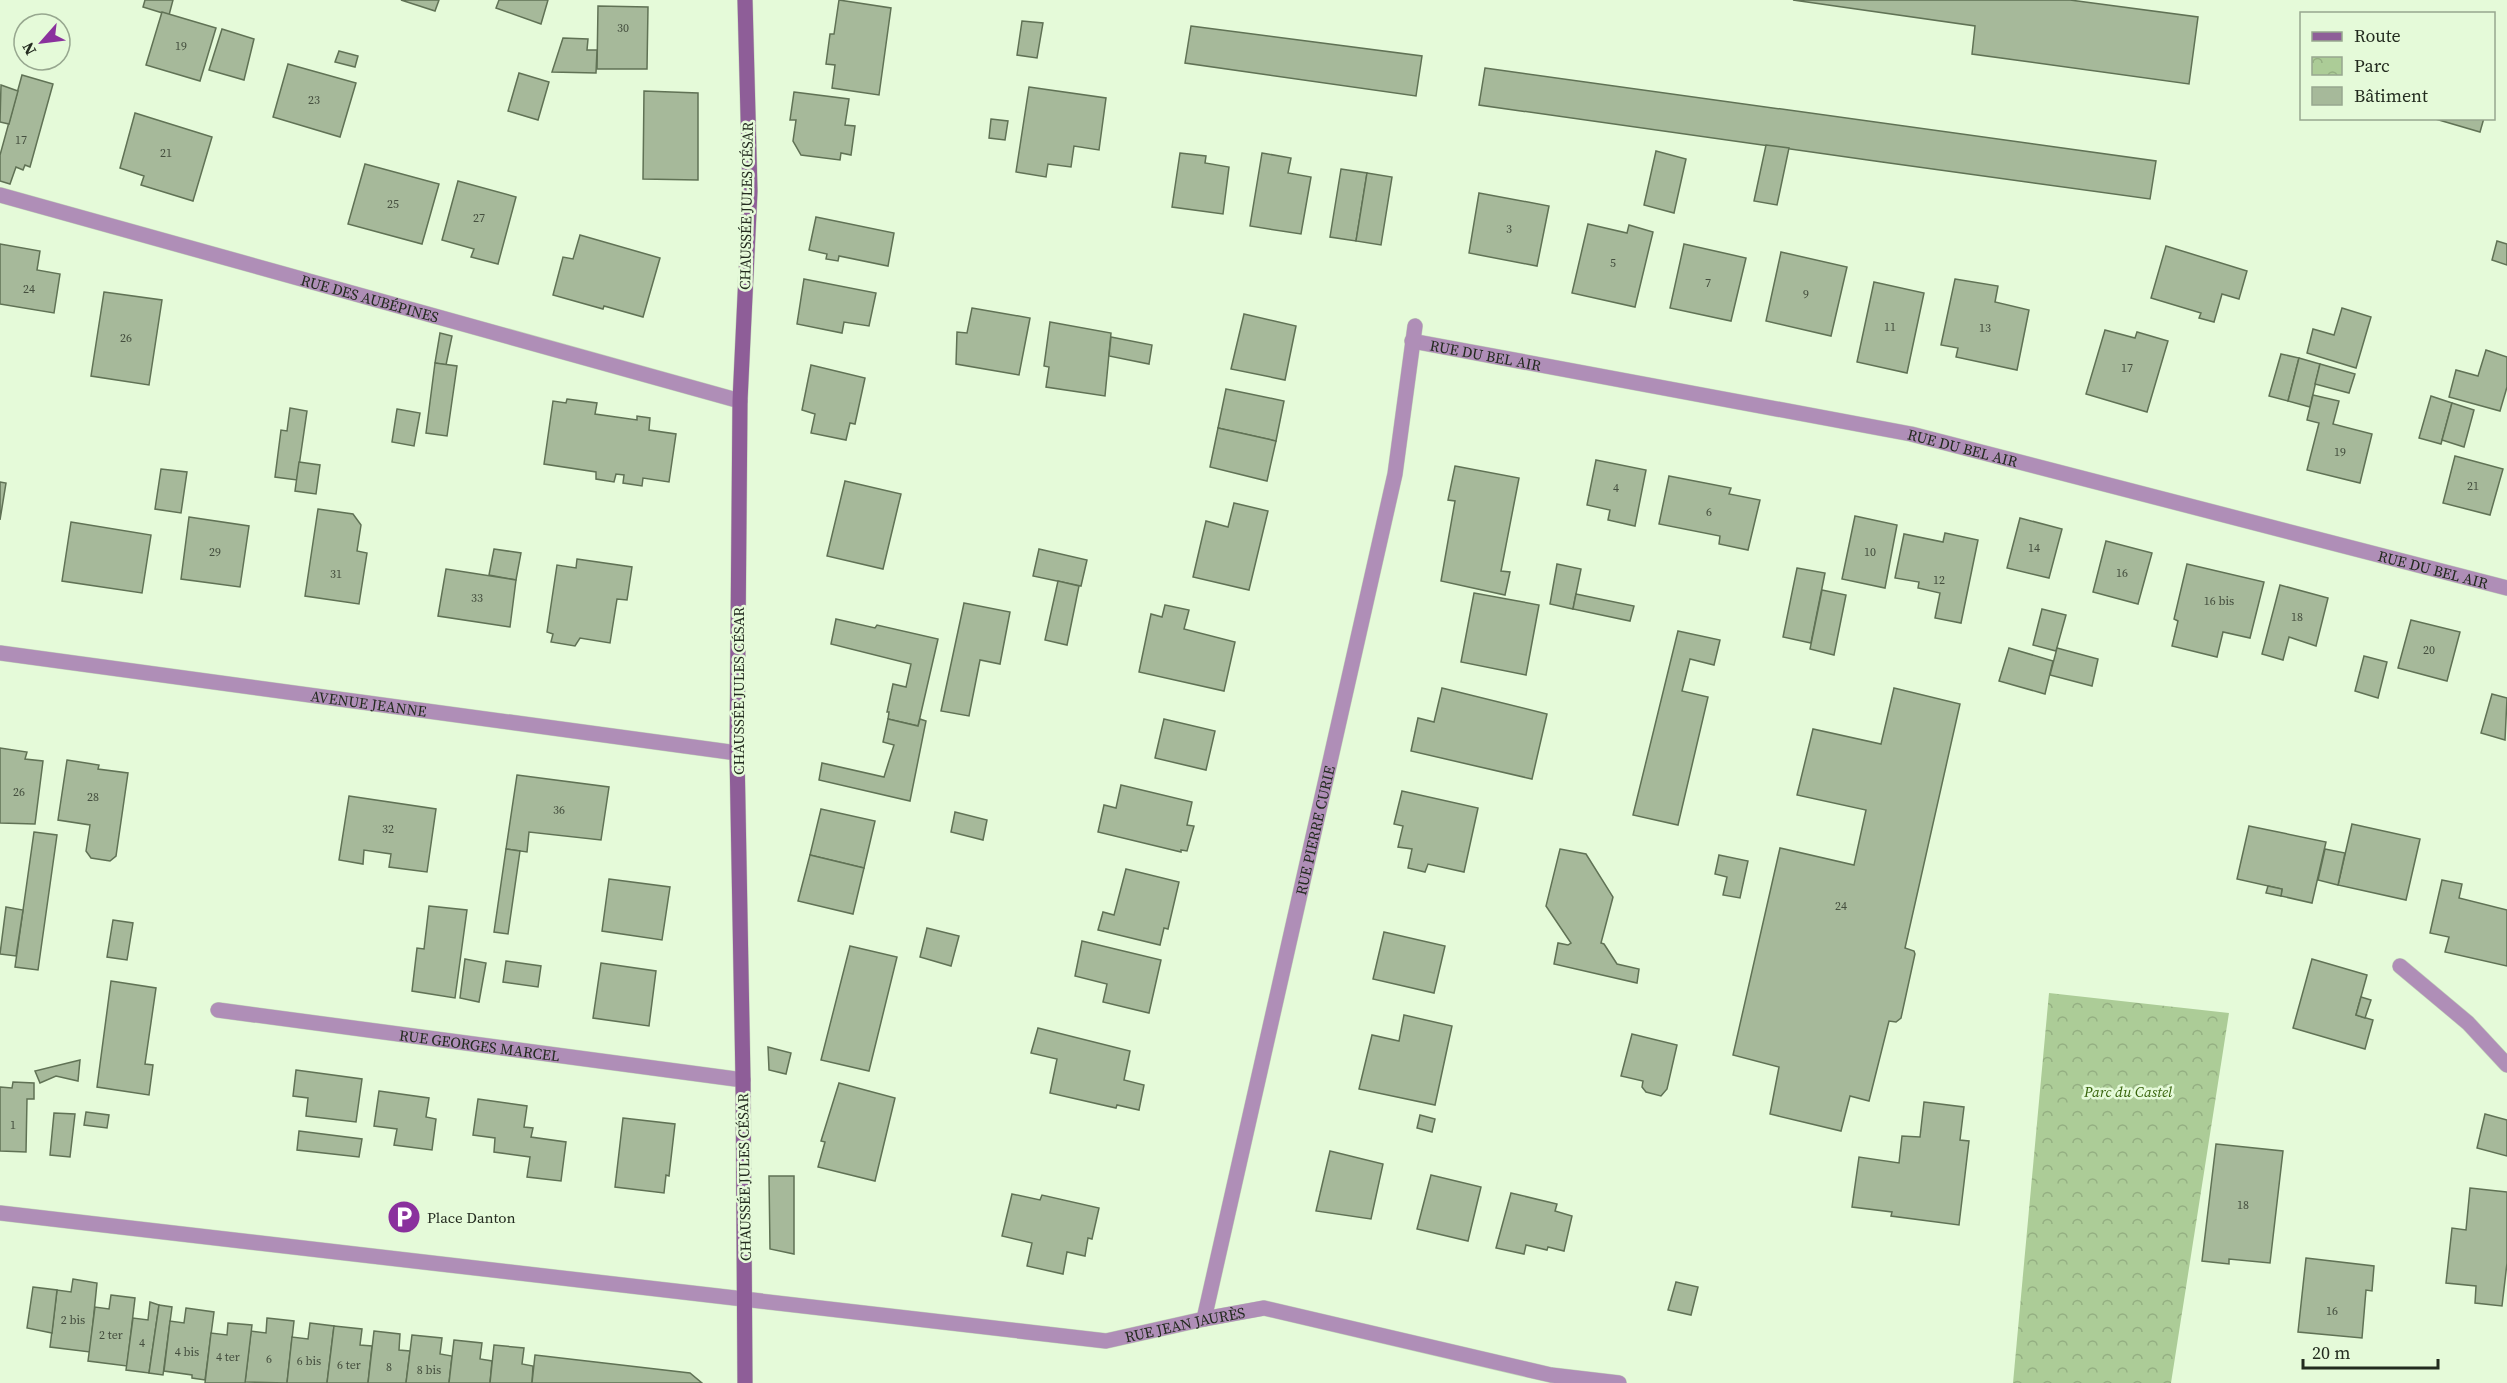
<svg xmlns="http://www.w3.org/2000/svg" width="2507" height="1383" font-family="'Source Serif 4',serif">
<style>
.park{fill:url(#park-crowns)}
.building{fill:#a6b99a;stroke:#607255;stroke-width:1.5}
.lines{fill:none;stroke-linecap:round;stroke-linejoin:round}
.lane-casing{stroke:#c2d5b8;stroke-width:16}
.street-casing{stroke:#c2d5b8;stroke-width:16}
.secondary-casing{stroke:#c2d5b8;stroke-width:16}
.lane{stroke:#af8eb7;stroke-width:15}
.street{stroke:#af8eb7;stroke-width:15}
.secondary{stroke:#8e5e98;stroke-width:15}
.labels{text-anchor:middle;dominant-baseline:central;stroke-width:5;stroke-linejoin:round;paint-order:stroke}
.number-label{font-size:12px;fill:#444e3e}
.street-label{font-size:15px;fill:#232b1f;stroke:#e5fad9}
.park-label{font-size:15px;font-style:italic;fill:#37630b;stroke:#e5fad9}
.poi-label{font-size:15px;fill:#232b1f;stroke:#e5fad9;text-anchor:start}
</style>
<defs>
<pattern id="park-crowns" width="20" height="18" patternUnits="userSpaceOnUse" patternTransform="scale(1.5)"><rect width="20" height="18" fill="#accc97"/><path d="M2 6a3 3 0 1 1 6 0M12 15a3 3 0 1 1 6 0" fill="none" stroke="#94af82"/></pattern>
</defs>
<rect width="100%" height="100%" fill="#e5fad9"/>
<!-- park -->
<polygon class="park" points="2049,993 2229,1013 2171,1383 2013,1383"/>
<!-- building -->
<g class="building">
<polygon points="145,0 173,0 169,15 143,7"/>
<polygon points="401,0 439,0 435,11"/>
<polygon points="499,0 548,0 541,24 496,8"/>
<polygon points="839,0 891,8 879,95 832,88 835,65 826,64 830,34 834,34"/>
<polygon points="1793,0 2070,0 2198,17 2189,84 1972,54 1975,26"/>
<polygon points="598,6 648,7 647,69 597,69"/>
<polygon points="162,12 216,28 200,81 146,65"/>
<polygon points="1022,21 1043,23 1037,58 1017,55"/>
<polygon points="1191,26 1422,56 1416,96 1185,63"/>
<polygon points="222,29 254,39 244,80 209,70"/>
<polygon points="563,38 588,39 587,50 597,50 596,73 552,72"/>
<polygon points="339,51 358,56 355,67 335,62"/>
<polygon points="288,64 356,83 340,137 273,117"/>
<polygon points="1485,68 2156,161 2150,199 1882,162 1479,105"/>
<polygon points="519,73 549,82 538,120 508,111"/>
<polygon points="22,75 53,84 30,167 25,165 23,170 16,167 10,184 0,181 0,155"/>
<polygon points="1,85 18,91 9,124 0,122"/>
<polygon points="1029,87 1106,98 1099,150 1074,146 1071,167 1048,164 1046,177 1016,172"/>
<polygon points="644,91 698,93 698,180 643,179"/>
<polygon points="794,92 849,99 845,125 855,126 851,155 841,153 840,160 801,155 793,141 796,120 790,120"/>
<polygon points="135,113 212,137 193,201 141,185 144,176 120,168"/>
<polygon points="2432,118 2484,118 2480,132"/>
<polygon points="991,119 1008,121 1005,140 989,138"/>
<polygon points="1766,145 1789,148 1777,205 1754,201"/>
<polygon points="1656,151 1686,159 1674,213 1644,205"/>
<polygon points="1180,153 1206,156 1205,163 1229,167 1223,214 1172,207"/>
<polygon points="1262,153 1291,158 1288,173 1311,177 1301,234 1250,226"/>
<polygon points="365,164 439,184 422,244 348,224"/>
<polygon points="1341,169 1367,173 1356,241 1330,237"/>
<polygon points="1367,173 1392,177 1381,245 1356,241"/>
<polygon points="458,181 516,197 498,264 471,257 474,249 442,240"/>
<polygon points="1479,193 1549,206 1537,266 1469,253"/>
<polygon points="816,217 894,233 888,266 839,256 838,261 826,259 827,254 809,250"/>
<polygon points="1588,224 1627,233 1629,225 1653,232 1635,307 1572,293"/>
<polygon points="580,235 660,258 643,317 604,306 603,309 553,295 563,257 573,259"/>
<polygon points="2497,241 2507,244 2507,265 2492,260"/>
<polygon points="0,244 40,251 37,270 60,274 54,313 0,304"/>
<polygon points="1684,244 1746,258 1731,321 1670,308"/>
<polygon points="2166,246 2247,271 2239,299 2222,294 2214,322 2199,318 2201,313 2151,298"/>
<polygon points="1781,252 1847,267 1831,336 1766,321"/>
<polygon points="804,279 876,293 869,326 844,322 842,333 797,324"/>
<polygon points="1955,279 1998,286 1995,302 2029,310 2017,370 1956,357 1958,348 1941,345"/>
<polygon points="1874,282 1924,293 1907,373 1857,362"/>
<polygon points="104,292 162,300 149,385 91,376"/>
<polygon points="972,308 1030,318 1019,375 956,364 957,332 967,333"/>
<polygon points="2342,308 2371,317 2356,368 2307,353 2313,329 2334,335"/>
<polygon points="1244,314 1296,326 1285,380 1231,369"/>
<polygon points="1050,322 1111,333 1105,396 1046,387 1049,367 1044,366"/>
<polygon points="2105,330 2135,338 2137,332 2168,341 2147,412 2086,394"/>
<polygon points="440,333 452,336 446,365 435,363"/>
<polygon points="1111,337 1152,345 1149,364 1109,356"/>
<polygon points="2486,350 2507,357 2507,387 2500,411 2449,397 2456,370 2478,376"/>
<polygon points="2281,354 2299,358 2288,401 2269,396"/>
<polygon points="2299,358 2320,364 2310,407 2288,401"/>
<polygon points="435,363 457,366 447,436 426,433"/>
<polygon points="2320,364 2355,374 2349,393 2315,384"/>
<polygon points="811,365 865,378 855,424 850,423 846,440 811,433 815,414 802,410"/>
<polygon points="1226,389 1284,401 1276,441 1218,428"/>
<polygon points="2313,395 2339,401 2333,424 2372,434 2360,483 2307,470 2319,423 2307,420"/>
<polygon points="2431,396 2452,403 2441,444 2419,438"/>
<polygon points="567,399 597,403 595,414 637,420 637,416 650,418 649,430 676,434 669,482 643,478 642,486 623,483 624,475 616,474 614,482 596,479 596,472 544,464 553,401 566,403"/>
<polygon points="2452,403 2474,410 2464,447 2442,440"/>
<polygon points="290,408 307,411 297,480 275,477 281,430 287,431"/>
<polygon points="397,409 420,413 414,446 392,442"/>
<polygon points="1218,428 1276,441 1267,481 1210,467"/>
<polygon points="2455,456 2503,469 2490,515 2443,503"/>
<polygon points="1596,460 1646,470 1635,526 1608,520 1610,510 1587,505"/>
<polygon points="299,462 320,465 316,494 295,491"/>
<polygon points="1455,466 1519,478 1501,571 1510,572 1505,595 1441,581 1455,501 1448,500"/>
<polygon points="161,469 187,472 181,513 155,509"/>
<polygon points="1669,476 1731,488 1729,494 1760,500 1748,550 1719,544 1720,536 1659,524"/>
<polygon points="845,481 901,494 883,569 827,556"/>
<polygon points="0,482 6,483 0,520"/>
<polygon points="1234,503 1268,511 1249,590 1193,577 1206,521 1228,527"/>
<polygon points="318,509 353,514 361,525 357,551 367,553 359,604 305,596"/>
<polygon points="1855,516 1897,525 1885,588 1842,579"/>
<polygon points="189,517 249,526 240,587 181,579"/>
<polygon points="2020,518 2062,529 2049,578 2007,568"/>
<polygon points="71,522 151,535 142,593 62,581"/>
<polygon points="1945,533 1978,540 1961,623 1935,618 1940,593 1918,588 1919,582 1895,578 1904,534 1943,542"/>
<polygon points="2106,541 2152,553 2138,604 2093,592"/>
<polygon points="494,549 521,553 516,580 489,575"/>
<polygon points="1039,549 1087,560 1081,586 1033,576"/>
<polygon points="577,559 632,567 627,600 617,599 610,643 580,638 575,646 551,642 553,634 547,632 557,565 576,568"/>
<polygon points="1557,564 1581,569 1573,609 1550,604"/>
<polygon points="2187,564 2264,582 2250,638 2223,632 2217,657 2172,646 2178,621 2174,619"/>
<polygon points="1797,568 1825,573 1811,643 1783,637"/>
<polygon points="446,569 516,580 510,627 438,616"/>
<polygon points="1058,581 1079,586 1067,645 1045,640"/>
<polygon points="2280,585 2328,598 2316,646 2289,637 2283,660 2262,654"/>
<polygon points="1822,590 1846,595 1834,655 1810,649"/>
<polygon points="1474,593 1539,605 1526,675 1461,662"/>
<polygon points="1576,594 1634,606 1630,621 1573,609"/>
<polygon points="964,603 1010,612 1000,664 980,660 969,716 941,711"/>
<polygon points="1165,605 1189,610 1184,629 1235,642 1224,691 1139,672 1151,614 1162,617"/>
<polygon points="2042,609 2066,615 2056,651 2033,645"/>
<polygon points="836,619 875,628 877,625 938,639 918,726 888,719 889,712 887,712 893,684 906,687 911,664 831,644"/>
<polygon points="2411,620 2460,632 2447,681 2398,668"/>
<polygon points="1678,631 1720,640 1714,665 1690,659 1682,691 1708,697 1678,825 1633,815"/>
<polygon points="2009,648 2053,661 2045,694 1999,681"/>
<polygon points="2057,648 2098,659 2092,686 2050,675"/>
<polygon points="2364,656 2387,662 2378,698 2355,691"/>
<polygon points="1442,688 1547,714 1532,779 1411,751 1418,718 1434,722"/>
<polygon points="1894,688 1960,704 1905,948 1914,951 1915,954 1901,1018 1896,1022 1889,1021 1869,1101 1850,1096 1841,1131 1770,1114 1779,1067 1733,1055 1780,848 1854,865 1866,810 1797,795 1813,729 1881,744"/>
<polygon points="2492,694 2507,698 2505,740 2481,733"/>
<polygon points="888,719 918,726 920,719 926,721 910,801 819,780 822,763 884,777 894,745 883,742"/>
<polygon points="1164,719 1215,731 1206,770 1155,758"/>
<polygon points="0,748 27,752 25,759 43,761 35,824 0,823"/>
<polygon points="67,760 99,765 98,769 128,773 116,856 110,861 91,858 86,851 90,825 58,820"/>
<polygon points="517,775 609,787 601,840 529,832 527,852 506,849"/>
<polygon points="1121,785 1192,802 1187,825 1194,826 1187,851 1181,850 1181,852 1098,832 1104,805 1116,808"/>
<polygon points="1402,791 1478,808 1464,872 1428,864 1425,872 1408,868 1412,849 1398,847 1403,826 1394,824"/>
<polygon points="349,796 436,809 427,872 389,867 391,854 364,850 363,864 339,860"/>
<polygon points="821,809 875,821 864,868 810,855"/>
<polygon points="955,812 987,820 983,840 951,832"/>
<polygon points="2352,824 2420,839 2406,900 2338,885"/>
<polygon points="2249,826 2326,842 2312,903 2281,896 2282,889 2237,879"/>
<polygon points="34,832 57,835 38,970 15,967"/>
<polygon points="506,849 520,851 508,934 494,932"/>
<polygon points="1560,849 1586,854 1613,897 1601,943 1604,944 1617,964 1639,969 1637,983 1554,964 1558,943 1568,945 1571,943 1546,906"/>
<polygon points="2325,849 2345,853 2338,885 2318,880"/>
<polygon points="810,855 864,868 853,914 798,901"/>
<polygon points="1719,855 1748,861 1740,898 1723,895 1727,877 1715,874"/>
<polygon points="1126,869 1179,882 1168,929 1164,928 1160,945 1098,930 1103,912 1114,915"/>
<polygon points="609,879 670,887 662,940 602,931"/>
<polygon points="2442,880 2462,884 2459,898 2507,910 2507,966 2445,952 2449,937 2430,933"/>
<polygon points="2268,886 2282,889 2281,896 2266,893"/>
<polygon points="429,906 467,910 455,998 412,991 417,948 424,949"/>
<polygon points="6,907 23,910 16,956 0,954"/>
<polygon points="113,920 133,923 127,960 107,957"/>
<polygon points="927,928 959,936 951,966 920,957"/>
<polygon points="1384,932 1445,946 1434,993 1373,979"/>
<polygon points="1082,941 1161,960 1149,1013 1103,1002 1107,984 1075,976"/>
<polygon points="850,946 897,957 869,1071 821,1060"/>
<polygon points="465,959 486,963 479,1002 460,998"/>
<polygon points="2312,959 2367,975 2356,1015 2373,1020 2365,1049 2293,1028"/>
<polygon points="506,961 541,966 538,987 503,982"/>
<polygon points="601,963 656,971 649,1026 593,1018"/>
<polygon points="111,981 156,988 145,1064 153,1065 149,1095 97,1087"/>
<polygon points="2361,997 2371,1000 2365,1018 2356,1015"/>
<polygon points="1404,1015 1452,1026 1435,1105 1359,1089 1372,1035 1399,1041"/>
<polygon points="1038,1028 1130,1051 1124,1080 1144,1085 1139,1110 1117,1105 1116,1108 1050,1093 1057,1059 1031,1053"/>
<polygon points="1632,1034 1677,1045 1667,1089 1661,1096 1646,1092 1642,1087 1643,1081 1621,1076"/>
<polygon points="768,1047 791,1053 786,1074 769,1070"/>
<polygon points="80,1060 78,1081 56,1076 40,1083 35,1071"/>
<polygon points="296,1070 362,1079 356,1122 306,1116 308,1098 293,1096"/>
<polygon points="13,1082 34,1083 34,1099 27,1099 26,1152 0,1151 0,1087 12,1088"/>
<polygon points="839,1083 895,1098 875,1181 818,1167 825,1142 821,1141"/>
<polygon points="379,1091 429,1098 426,1117 436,1119 432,1150 394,1145 397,1129 374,1126"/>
<polygon points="478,1099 527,1106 524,1127 533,1128 531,1137 566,1142 561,1181 527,1177 530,1157 494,1152 495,1138 473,1135"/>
<polygon points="1924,1102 1964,1107 1960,1140 1969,1141 1959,1225 1891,1216 1892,1212 1852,1207 1859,1157 1899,1163 1902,1136 1920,1137"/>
<polygon points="86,1112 109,1115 107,1128 84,1125"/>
<polygon points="54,1113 75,1114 70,1157 50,1155"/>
<polygon points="2485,1114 2507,1120 2507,1156 2477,1148"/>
<polygon points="1420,1115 1435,1119 1432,1132 1417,1128"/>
<polygon points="623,1118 675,1124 669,1176 666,1175 664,1193 615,1187"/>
<polygon points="299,1131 362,1139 359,1157 297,1150"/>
<polygon points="2216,1144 2283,1151 2270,1263 2229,1259 2229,1264 2202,1261"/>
<polygon points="1330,1151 1383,1164 1371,1219 1316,1211"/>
<polygon points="1431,1175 1481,1187 1468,1241 1417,1229"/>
<polygon points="769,1176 794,1176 794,1254 770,1249"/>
<polygon points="2470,1188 2507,1192 2507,1263 2502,1306 2475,1303 2476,1286 2446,1283 2452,1228 2466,1230"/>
<polygon points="1511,1193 1557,1204 1555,1211 1572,1216 1564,1251 1548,1247 1547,1250 1526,1245 1524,1254 1496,1248"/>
<polygon points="1012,1194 1040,1200 1042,1195 1099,1208 1092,1239 1088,1238 1085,1256 1067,1252 1063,1274 1027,1266 1032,1243 1002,1236"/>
<polygon points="2306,1258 2374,1266 2372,1291 2366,1290 2362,1338 2298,1332"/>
<polygon points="73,1279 97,1283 90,1352 50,1347 57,1290 71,1292"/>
<polygon points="1676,1282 1698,1287 1691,1315 1668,1310"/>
<polygon points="33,1287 57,1290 52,1333 27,1328"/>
<polygon points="111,1295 135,1298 127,1366 88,1361 95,1307 109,1309"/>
<polygon points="150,1302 159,1305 149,1373 126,1370 133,1318 148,1320"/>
<polygon points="159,1305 172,1307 163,1375 149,1373"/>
<polygon points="186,1308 214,1312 205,1380 192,1378 192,1375 164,1371 170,1321 184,1323"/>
<polygon points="267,1318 294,1321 287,1383 245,1382 251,1331 266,1333"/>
<polygon points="228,1323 252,1325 245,1383 205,1383 211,1333 227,1335"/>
<polygon points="310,1323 334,1326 327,1383 287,1383 292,1337 308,1339"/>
<polygon points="334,1326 362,1329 360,1345 372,1346 368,1383 327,1383"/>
<polygon points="374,1331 400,1334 399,1350 410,1351 406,1383 368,1383"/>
<polygon points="412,1335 442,1338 440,1354 452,1356 449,1383 406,1383"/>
<polygon points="454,1340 482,1343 480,1359 492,1361 490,1383 449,1383"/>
<polygon points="494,1345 524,1348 522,1364 533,1366 532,1383 490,1383"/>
<polygon points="535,1355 690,1373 702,1383 532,1383"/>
</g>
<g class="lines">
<defs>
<g id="lane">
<path id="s1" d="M218,1010L743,1080"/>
</g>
<g id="street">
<path id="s2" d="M0,195L740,401"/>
<path id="s3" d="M1412,341L1911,434L2507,588"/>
<path id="s4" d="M0,653L737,753"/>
<polyline points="2400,966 2468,1023 2507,1065"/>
<path id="s5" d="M0,1213L1106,1341L1204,1319L1264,1308L1551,1375L1619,1383"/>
<path id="s6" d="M1204,1319L1395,474L1415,326"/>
</g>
<polyline id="secondary" points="745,1383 743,1080 737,753 740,401 750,191 745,0"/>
</defs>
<!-- lane casing -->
<use href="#lane" class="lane-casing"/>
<!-- street casing -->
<use href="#street" class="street-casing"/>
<!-- secondary casing -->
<use href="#secondary" class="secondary-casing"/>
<!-- lane -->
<use href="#lane" class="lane"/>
<!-- street -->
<use href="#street" class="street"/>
<!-- secondary -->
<use href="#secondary" class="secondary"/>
</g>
<!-- icons -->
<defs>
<symbol id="parking-disc" viewBox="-11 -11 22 22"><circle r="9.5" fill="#8a319d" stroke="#e5fad9"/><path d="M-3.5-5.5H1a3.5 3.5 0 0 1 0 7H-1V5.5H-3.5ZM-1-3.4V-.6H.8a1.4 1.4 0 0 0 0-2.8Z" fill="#fff"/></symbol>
</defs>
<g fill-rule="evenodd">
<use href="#parking-disc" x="385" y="1198" width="38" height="38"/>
</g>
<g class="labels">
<!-- number labels -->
<g class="number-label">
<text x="623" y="28">30</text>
<text x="181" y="46">19</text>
<text x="314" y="100">23</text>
<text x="21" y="140">17</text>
<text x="166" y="153">21</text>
<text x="393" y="204">25</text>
<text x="479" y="218">27</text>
<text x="1509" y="229">3</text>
<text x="1613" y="263">5</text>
<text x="1708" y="283">7</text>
<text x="29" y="289">24</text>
<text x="1806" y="294">9</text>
<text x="1890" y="327">11</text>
<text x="1985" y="328">13</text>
<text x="126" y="338">26</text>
<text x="2127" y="368">17</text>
<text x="2340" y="452">19</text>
<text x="2473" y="486">21</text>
<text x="1616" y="488">4</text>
<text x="1709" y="512">6</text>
<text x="2034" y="548">14</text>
<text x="215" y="552">29</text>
<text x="1870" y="552">10</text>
<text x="2122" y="573">16</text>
<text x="336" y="574">31</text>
<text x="1939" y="580">12</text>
<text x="477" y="598">33</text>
<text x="2219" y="601">16 bis</text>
<text x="2297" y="617">18</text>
<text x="2429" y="650">20</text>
<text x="19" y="792">26</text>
<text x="93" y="797">28</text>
<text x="559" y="810">36</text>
<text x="388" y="829">32</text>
<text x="1841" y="906">24</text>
<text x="13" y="1125">1</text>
<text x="2243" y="1205">18</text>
<text x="2332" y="1311">16</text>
<text x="73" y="1320">2 bis</text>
<text x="111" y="1335">2 ter</text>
<text x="142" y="1343">4</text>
<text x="187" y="1352">4 bis</text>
<text x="228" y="1357">4 ter</text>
<text x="269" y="1359">6</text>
<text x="309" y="1361">6 bis</text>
<text x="349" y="1365">6 ter</text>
<text x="389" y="1367">8</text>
<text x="429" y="1370">8 bis</text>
</g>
<!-- street labels -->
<g class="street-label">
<text transform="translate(746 206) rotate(-89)">CHAUSSÉE JULES CÉSAR</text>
<text stroke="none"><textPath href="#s2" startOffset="384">RUE DES AUBÉPINES</textPath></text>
<text stroke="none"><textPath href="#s3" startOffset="75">RUE DU BEL AIR</textPath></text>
<text stroke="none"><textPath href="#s3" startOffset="561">RUE DU BEL AIR</textPath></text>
<text stroke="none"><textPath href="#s3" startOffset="1047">RUE DU BEL AIR</textPath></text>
<text transform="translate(738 691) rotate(-90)">CHAUSSÉE JULES CÉSAR</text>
<text stroke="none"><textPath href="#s4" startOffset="372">AVENUE JEANNE</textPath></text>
<text stroke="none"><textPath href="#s6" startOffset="501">RUE PIERRE CURIE</textPath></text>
<text stroke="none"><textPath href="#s1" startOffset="264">RUE GEORGES MARCEL</textPath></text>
<text transform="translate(744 1177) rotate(-91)">CHAUSSÉE JULES CÉSAR</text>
<text stroke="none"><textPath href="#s5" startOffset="1194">RUE JEAN JAURÈS</textPath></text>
</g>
<!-- park labels -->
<g class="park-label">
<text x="2128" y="1091">Parc du Castel</text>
</g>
<!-- poi labels -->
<g class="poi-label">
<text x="427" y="1217">Place Danton</text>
</g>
</g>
<!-- legend -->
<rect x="2300" y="12" width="195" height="108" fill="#e5fad9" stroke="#97a78f" stroke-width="1.5"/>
<rect x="2312" y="32" width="30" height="9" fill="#8e5e98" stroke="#97a78f" stroke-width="1.5"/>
<text x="2354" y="42" font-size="18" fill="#232b1f">Route</text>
<rect x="2312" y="57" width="30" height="18" fill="url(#park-crowns)" stroke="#97a78f" stroke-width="1.5"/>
<text x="2354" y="72" font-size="18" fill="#232b1f">Parc</text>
<rect x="2312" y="87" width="30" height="18" fill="#a6b99a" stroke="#97a78f" stroke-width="1.5"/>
<text x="2354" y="102" font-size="18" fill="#232b1f">Bâtiment</text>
<!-- north arrow -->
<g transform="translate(42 42) rotate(242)"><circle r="28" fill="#e5fad9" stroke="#97a78f" stroke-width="1.5"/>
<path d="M0-4.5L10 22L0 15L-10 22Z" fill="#8a319d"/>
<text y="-9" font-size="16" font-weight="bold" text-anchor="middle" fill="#232b1f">N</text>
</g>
<!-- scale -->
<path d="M2303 1359v9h135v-9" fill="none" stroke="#232b1f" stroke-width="3"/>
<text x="2312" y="1359" font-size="18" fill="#232b1f" stroke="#e5fad9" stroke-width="4.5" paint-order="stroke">20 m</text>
</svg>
